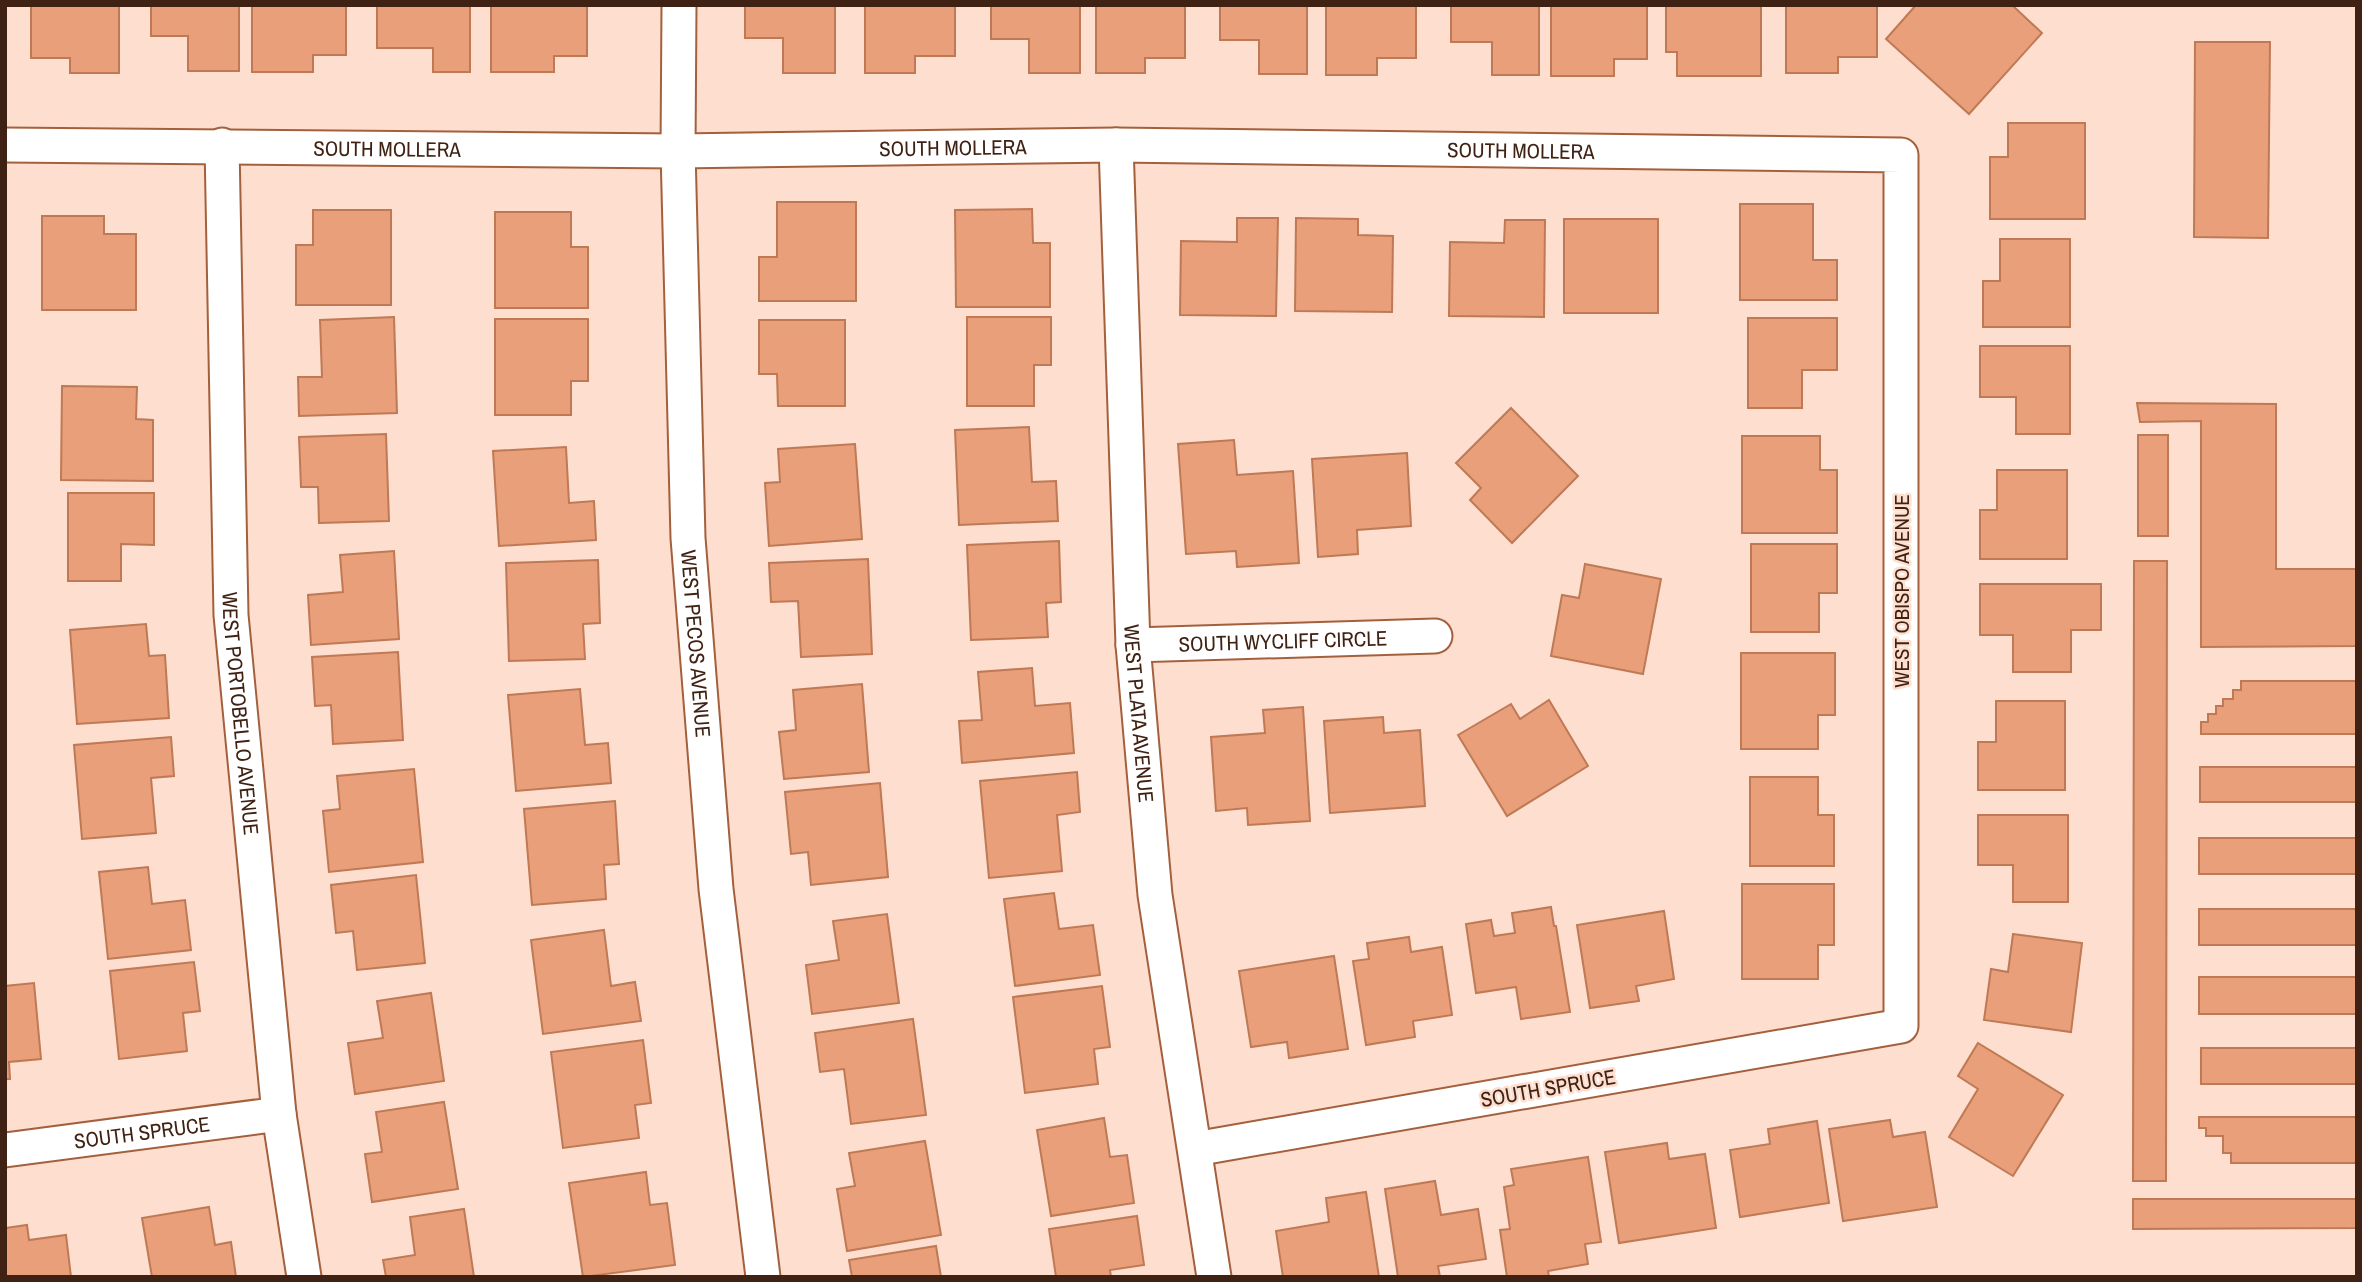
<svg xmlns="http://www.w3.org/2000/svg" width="2362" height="1282" font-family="'Archivo Narrow',sans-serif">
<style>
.building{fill:#e99f7a;stroke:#bf7955;stroke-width:2}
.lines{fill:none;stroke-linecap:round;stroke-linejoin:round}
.minor-casing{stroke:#a4603d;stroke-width:37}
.minor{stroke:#fff;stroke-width:33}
.labels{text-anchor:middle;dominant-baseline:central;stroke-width:5;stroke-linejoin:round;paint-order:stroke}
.street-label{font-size:21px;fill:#3f2213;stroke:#fddecf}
</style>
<rect width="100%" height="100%" fill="#fddecf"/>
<!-- building -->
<g class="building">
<polygon points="31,5 119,5 119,73 70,73 70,58 31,58"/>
<polygon points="151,5 239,5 239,71 188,71 188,36 151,36"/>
<polygon points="252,5 346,5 346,55 313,55 313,72 252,72"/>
<polygon points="377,5 470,5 470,72 433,72 433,48 377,48"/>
<polygon points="491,5 587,5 587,56 554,56 554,72 491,72"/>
<polygon points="745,5 835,5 835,73 783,73 783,38 745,38"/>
<polygon points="865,5 955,5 955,56 915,56 915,73 865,73"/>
<polygon points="991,5 1080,5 1080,73 1029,73 1029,39 991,39"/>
<polygon points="1096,5 1185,5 1185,58 1145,58 1145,73 1096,73"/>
<polygon points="1220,5 1307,5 1307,74 1259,74 1259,40 1220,40"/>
<polygon points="1326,5 1416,5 1416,58 1377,58 1377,75 1326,75"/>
<polygon points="1451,5 1539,5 1539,75 1492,75 1492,42 1451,42"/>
<polygon points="1551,5 1647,5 1647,59 1614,59 1614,76 1551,76"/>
<polygon points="1666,5 1761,5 1761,76 1677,76 1677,52 1666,52"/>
<polygon points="1786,5 1877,5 1877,57 1838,57 1838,73 1786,73"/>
<polygon points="1916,5 2012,5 2042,33 1969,114 1886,39"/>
<polygon points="2195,42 2270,42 2268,238 2194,237"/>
<polygon points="2008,123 2085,123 2085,219 1990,219 1990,157 2008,157"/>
<polygon points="777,202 856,202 856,301 759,301 759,257 777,257"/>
<polygon points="1740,204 1813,204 1813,260 1837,260 1837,300 1740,300"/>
<polygon points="1032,209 1033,243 1050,243 1050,307 956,307 955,210"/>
<polygon points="313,210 391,210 391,305 296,305 296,245 313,245"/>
<polygon points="495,212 571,212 571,247 588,247 588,308 495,308"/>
<polygon points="42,216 104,216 104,234 136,234 136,310 42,310"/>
<polygon points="1237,218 1278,218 1276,316 1180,315 1181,241 1237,242"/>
<polygon points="1296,218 1358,219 1358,235 1393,236 1392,312 1295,311"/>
<rect x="1564" y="219" width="94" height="94"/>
<polygon points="1505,220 1545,220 1544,317 1449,316 1450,242 1504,243"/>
<polygon points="2000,239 2070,239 2070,327 1983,327 1983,281 2000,281"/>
<polygon points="394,317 397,413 299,416 298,377 322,377 320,320"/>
<polygon points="967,317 1051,317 1051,365 1034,365 1034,406 967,406"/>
<polygon points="1748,318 1837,318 1837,370 1802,370 1802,408 1748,408"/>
<polygon points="495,319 588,319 588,381 571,381 571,415 495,415"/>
<polygon points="759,320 845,320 845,406 778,406 777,374 759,374"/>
<polygon points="1980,346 2070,346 2070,434 2016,434 2016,397 1980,397"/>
<polygon points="62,386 137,387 136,419 153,420 153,481 61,480"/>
<polygon points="2137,403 2276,404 2276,569 2357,569 2357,646 2201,647 2201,421 2140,422"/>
<polygon points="1511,408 1578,476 1512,543 1470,500 1481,488 1456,463"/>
<polygon points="1029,427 1032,482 1056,481 1058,521 959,525 955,430"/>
<polygon points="386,434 389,521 319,523 318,487 301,487 299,437"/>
<rect x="2138" y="435" width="30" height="101"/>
<polygon points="1742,436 1820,436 1820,470 1837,470 1837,533 1742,533"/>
<polygon points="1234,440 1237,475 1293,471 1299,563 1237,567 1236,551 1186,554 1178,444"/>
<polygon points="855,444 862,539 769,546 765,483 780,482 778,449"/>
<polygon points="566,447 569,503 594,501 596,540 499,546 493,451"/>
<polygon points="1407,453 1411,526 1357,530 1358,554 1318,557 1312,459"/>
<polygon points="1997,470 2067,470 2067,559 1980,559 1980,510 1997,510"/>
<polygon points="68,493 154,493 154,545 121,544 121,581 68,581"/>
<polygon points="1059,541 1061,602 1046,603 1048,637 971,640 967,545"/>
<polygon points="1751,544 1837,544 1837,593 1819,593 1819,632 1751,632"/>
<polygon points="394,551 399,639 311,645 308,595 343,592 340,555"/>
<polygon points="868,559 872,654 801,657 798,601 771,602 769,563"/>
<polygon points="598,560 600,623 583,624 585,659 509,661 506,563"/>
<polygon points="2134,561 2167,561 2166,1181 2133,1181"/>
<polygon points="1585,564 1661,579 1643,674 1551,656 1562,595 1579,598"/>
<polygon points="1980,584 2101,584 2101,630 2071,630 2071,672 2013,672 2013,635 1980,635"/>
<polygon points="146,624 149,656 165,655 169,718 77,724 70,630"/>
<polygon points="398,652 403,740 333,744 331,705 315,706 312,657"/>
<polygon points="1741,653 1835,653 1835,715 1818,715 1818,749 1741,749"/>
<polygon points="1032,668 1035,706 1070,703 1074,753 962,763 959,721 982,720 978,672"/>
<polygon points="2241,681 2357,681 2357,734 2201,734 2201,722 2208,722 2208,714 2216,714 2216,706 2223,706 2223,699 2233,699 2233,690 2241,690"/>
<polygon points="862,684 869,772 784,779 779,732 796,730 793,690"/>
<polygon points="580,689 585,745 608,743 611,783 516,791 508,695"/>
<polygon points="1549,700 1588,766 1507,816 1458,735 1511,704 1520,719"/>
<polygon points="1996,701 2065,701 2065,790 1978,790 1978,742 1996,742"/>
<polygon points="1303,707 1310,821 1248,825 1247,808 1216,811 1211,737 1265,733 1263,710"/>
<polygon points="1383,717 1384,733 1420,730 1425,806 1330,813 1324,721"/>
<polygon points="171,737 174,776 151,778 156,833 82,839 74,745"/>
<rect x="2200" y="767" width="157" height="35"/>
<polygon points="414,769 423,862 329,872 323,811 340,809 337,776"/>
<polygon points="1077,772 1080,812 1057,815 1062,871 989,878 980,781"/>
<polygon points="1750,777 1818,777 1818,815 1834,815 1834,866 1750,866"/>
<polygon points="880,783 888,877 811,885 808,852 791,854 785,792"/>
<polygon points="615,801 619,864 604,865 606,899 532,905 524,809"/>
<polygon points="1978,815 2068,815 2068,902 2013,902 2013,865 1978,865"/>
<rect x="2199" y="838" width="158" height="36"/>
<polygon points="148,867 152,904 185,900 191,950 108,959 99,872"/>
<polygon points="416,875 425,963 357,970 353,931 336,933 331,885"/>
<polygon points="1742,884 1834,884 1834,945 1818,945 1818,979 1742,979"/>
<polygon points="1054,893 1059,929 1093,925 1100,975 1015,986 1004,899"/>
<polygon points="1551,907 1554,926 1556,926 1570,1012 1521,1019 1516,987 1476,993 1466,924 1491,920 1494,936 1515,933 1512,913"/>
<rect x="2199" y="909" width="158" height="36"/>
<polygon points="1664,911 1674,979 1636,986 1639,1001 1590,1008 1577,925"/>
<polygon points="887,914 899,1003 812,1014 806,965 839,960 833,921"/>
<polygon points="604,930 611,986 635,982 641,1021 543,1034 531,940"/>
<polygon points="2013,934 2082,943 2071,1032 1984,1020 1991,969 2008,972"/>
<polygon points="1409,937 1411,952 1442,947 1452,1015 1413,1021 1415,1037 1366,1045 1353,961 1369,959 1367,943"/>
<polygon points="1334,956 1348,1049 1289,1058 1287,1042 1251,1047 1239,971"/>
<polygon points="194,962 200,1011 183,1013 187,1051 119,1059 110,971"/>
<rect x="2199" y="977" width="158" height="37"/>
<polygon points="34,983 41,1059 9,1062 10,1079 5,1079 5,986"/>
<polygon points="1102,986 1110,1047 1094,1049 1098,1084 1025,1093 1013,997"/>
<polygon points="431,993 444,1081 355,1094 348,1043 383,1038 377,1001"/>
<polygon points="913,1019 926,1115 851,1124 844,1069 820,1072 815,1033"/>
<polygon points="643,1040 651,1103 635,1105 639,1138 563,1148 551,1052"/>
<polygon points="1978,1043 2063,1095 2013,1176 1949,1137 1978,1089 1958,1076"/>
<rect x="2201" y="1048" width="156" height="36"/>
<polygon points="444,1102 458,1189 372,1202 365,1154 382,1152 376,1112"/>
<polygon points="2199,1117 2357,1117 2357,1163 2231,1163 2231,1153 2223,1153 2223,1136 2206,1136 2206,1128 2199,1128"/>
<polygon points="1104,1118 1110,1157 1127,1155 1134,1203 1051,1216 1037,1130"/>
<polygon points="1890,1120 1893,1137 1925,1132 1937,1207 1843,1221 1829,1129"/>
<polygon points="1817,1121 1829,1203 1740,1217 1730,1150 1770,1144 1768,1129"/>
<polygon points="925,1141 941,1235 847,1251 837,1189 855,1186 849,1153"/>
<polygon points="1667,1143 1669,1159 1705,1154 1716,1228 1619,1243 1605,1152"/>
<polygon points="1588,1157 1601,1242 1585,1244 1588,1264 1548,1271 1549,1277 1507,1277 1500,1230 1510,1229 1504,1187 1514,1185 1511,1169"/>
<polygon points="646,1172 650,1205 667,1203 675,1265 583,1277 569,1183"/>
<polygon points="1435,1181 1441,1215 1478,1209 1486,1259 1438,1266 1440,1277 1398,1277 1385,1189"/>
<polygon points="1366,1192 1379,1277 1283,1277 1276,1231 1329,1222 1326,1198"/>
<polygon points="2133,1199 2357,1199 2357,1228 2133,1229"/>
<polygon points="209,1207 215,1245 231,1242 236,1277 152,1277 142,1218"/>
<polygon points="464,1209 474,1277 386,1277 383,1260 415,1255 410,1217"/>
<polygon points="1137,1216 1144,1265 1110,1270 1111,1277 1056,1277 1049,1229"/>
<polygon points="27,1225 29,1240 66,1235 71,1277 5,1277 5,1228"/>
<polygon points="936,1246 941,1277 852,1277 849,1260"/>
</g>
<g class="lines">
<defs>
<g id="minor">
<path id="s1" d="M679,5L678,151L688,538L716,889L763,1277"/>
<path id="s2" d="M5,145L678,151L1116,145L1901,155V1026L1195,1149"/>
<path id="s3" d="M222,145L231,615L279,1114L304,1277"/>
<path id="s4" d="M1116,145L1133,645L1155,895L1214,1277"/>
<path id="s5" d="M1133,645L1435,636"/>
<path id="s6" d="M5,1150L279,1114"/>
</g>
</defs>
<!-- minor casing -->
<use href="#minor" class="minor-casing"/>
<!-- minor -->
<use href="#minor" class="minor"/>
</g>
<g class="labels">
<!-- street labels -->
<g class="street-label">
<text stroke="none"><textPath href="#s2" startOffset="382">SOUTH MOLLERA</textPath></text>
<text stroke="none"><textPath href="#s2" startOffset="948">SOUTH MOLLERA</textPath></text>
<text stroke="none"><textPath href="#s2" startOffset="1516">SOUTH MOLLERA</textPath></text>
<text transform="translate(1901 591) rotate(-90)">WEST OBISPO AVENUE</text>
<text stroke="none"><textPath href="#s5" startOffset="150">SOUTH WYCLIFF CIRCLE</textPath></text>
<text stroke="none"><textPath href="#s1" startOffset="639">WEST PECOS AVENUE</textPath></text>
<text stroke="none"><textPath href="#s3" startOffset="569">WEST PORTOBELLO AVENUE</textPath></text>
<text stroke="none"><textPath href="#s4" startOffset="569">WEST PLATA AVENUE</textPath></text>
<text transform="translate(1548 1088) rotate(-10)">SOUTH SPRUCE</text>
<text stroke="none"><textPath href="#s6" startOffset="138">SOUTH SPRUCE</textPath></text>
</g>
</g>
<!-- border -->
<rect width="2362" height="1282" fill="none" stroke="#3f2213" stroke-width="14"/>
</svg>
